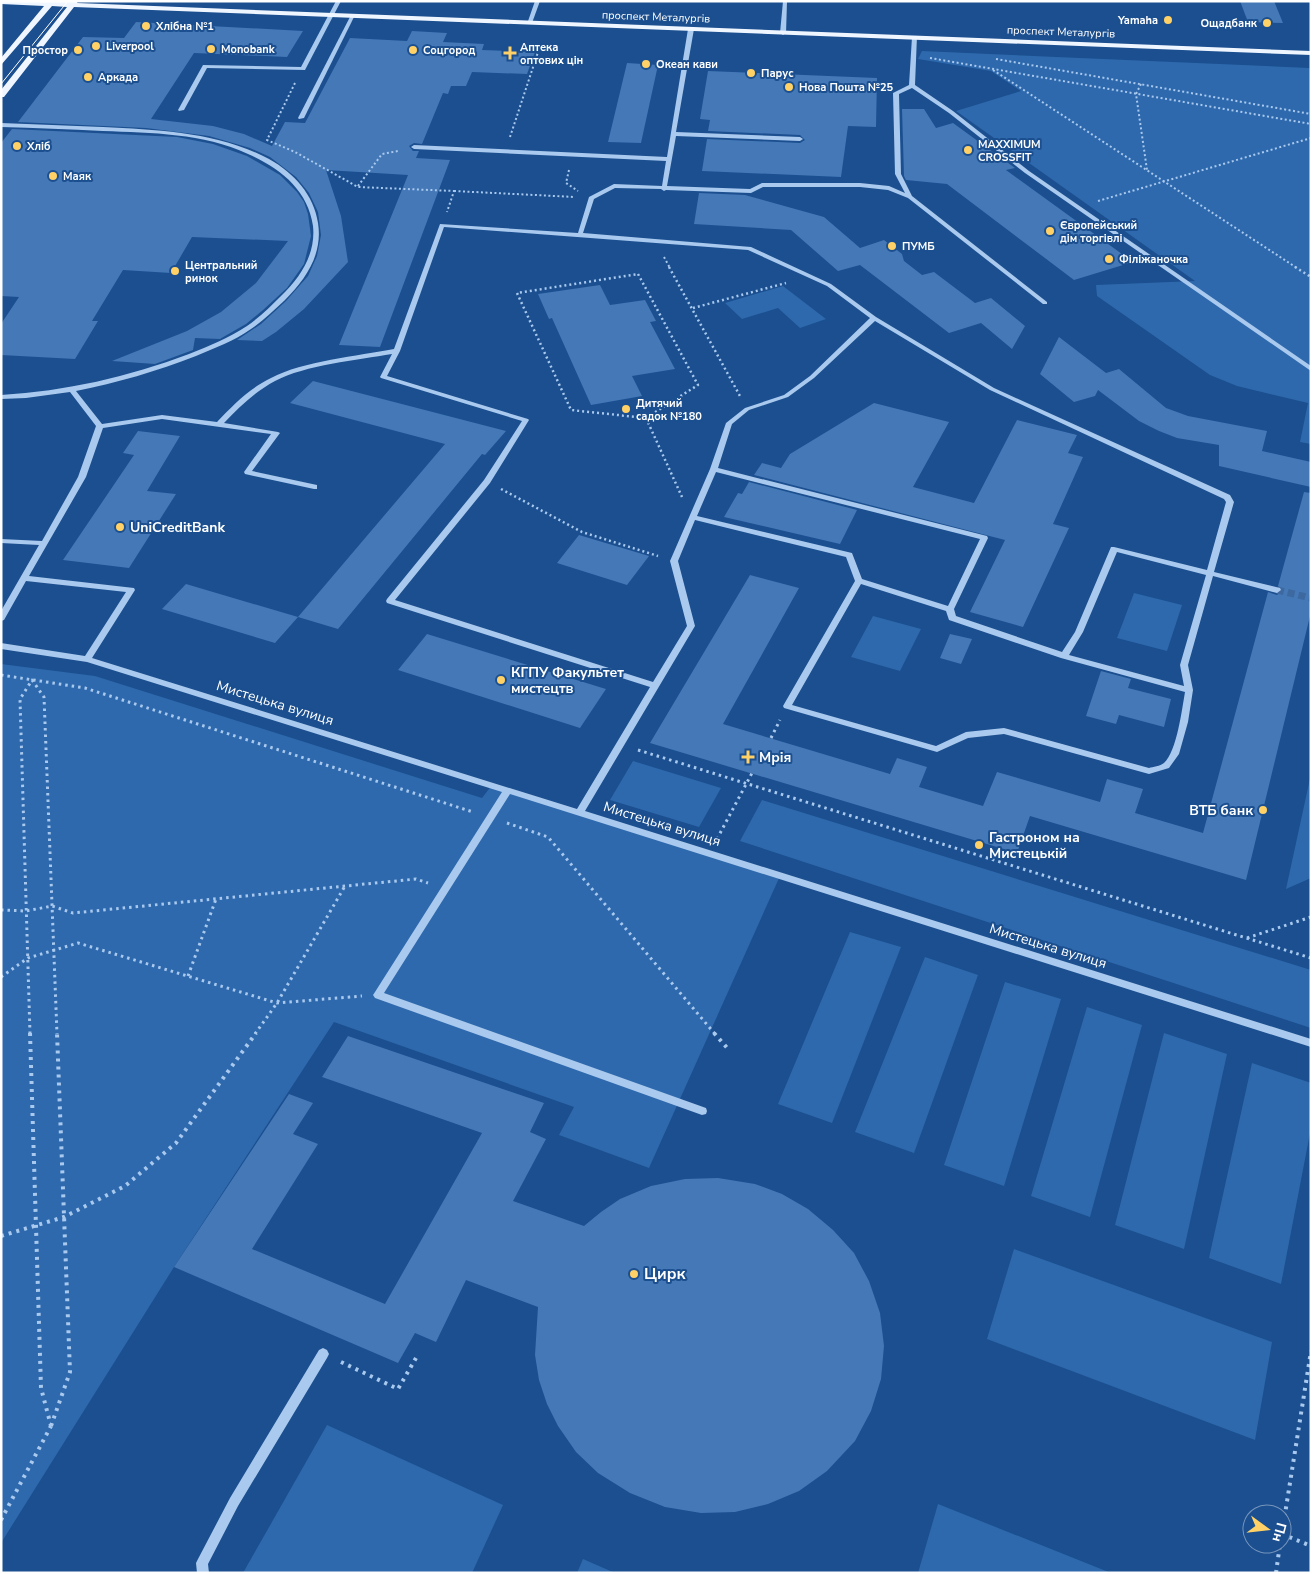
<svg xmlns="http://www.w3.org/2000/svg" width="1312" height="1574" font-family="'Nunito Sans',sans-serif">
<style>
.green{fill:#2e69ad}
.building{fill:#4478b7}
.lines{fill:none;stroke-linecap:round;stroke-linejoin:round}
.minor-tunnel{stroke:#3d69a0;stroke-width:7;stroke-dasharray:7 4;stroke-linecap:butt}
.path-far3{stroke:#a9c9ee;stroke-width:2;stroke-dasharray:2 2.5;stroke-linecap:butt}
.path-far2{stroke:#a9c9ee;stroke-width:2.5;stroke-dasharray:2 3;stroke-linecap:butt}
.path-far1{stroke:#a9c9ee;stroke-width:3;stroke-dasharray:2.5 4;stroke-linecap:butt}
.path{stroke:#a9c9ee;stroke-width:4;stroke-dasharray:3 5;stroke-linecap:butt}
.minor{fill:#a9c9ee;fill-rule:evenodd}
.major{fill:#f0f6ff;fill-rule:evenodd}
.tram{stroke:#fff;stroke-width:1}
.poi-dot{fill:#ffd166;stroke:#1b4f8f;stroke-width:2}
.labels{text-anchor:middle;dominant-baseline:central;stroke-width:4;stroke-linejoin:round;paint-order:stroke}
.far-street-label{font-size:11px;fill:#fff;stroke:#1b4f8f}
.far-poi-label{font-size:11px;font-weight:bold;fill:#fff;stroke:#1b4f8f;text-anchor:start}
.poi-label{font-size:14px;font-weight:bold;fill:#fff;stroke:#1b4f8f;text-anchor:start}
.street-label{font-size:14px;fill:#fff;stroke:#1b4f8f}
.near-poi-label{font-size:16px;font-weight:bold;fill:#fff;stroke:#1b4f8f;text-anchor:start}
</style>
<rect width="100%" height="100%" fill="#1b4f8f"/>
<!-- green -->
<g class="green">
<polygon points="922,51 1309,68 1311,71 1311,444 1300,442 1308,403 1237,386 1210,375 1097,296 1096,285 1195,281 956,111 1021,91 991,71 918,59"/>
<polygon points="783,286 826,319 800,328 778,308 742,319 725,303"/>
<polygon points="1134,593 1182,605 1167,651 1117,638"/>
<polygon points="873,616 921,629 900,671 851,657"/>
<polygon points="1,664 95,676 482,798 492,785 780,876 649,1168 559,1135 574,1107 334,1022 174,1267 1,1543"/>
<polygon points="633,761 721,788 699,827 610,800"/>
<polygon points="1311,774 1311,878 1286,889"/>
<polygon points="762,800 1311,970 1311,1028 740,841"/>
<polygon points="850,932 901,947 832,1123 778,1104"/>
<polygon points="925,957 978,975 914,1153 855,1132"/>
<polygon points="1005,982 1061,999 1004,1186 944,1165"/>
<polygon points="1087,1007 1142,1025 1090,1217 1031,1196"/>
<polygon points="1164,1033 1227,1054 1184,1249 1115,1225"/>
<polygon points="1252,1063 1311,1083 1311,1128 1281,1284 1209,1258"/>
<polygon points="1014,1249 1272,1342 1255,1440 987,1339"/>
<polygon points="327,1425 503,1505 472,1573 243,1573"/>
<polygon points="938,1504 1111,1573 918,1573"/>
<polygon points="583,1559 615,1573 577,1573"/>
</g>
<!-- building -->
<g class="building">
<polygon points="1240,1 1274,1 1283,23 1248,22"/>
<polygon points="136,22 303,31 287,57 194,53 151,119 213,126 244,134 272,146 285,122 305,123 350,38 407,41 412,31 447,33 443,42 484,44 482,50 535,52 527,74 472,72 466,86 451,86 448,94 443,93 422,144 414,143 409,146 413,151 419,151 416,158 450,160 380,347 339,345 408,175 326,170 341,216 348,262 304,309 276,332 262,341 237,340 261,324 286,301 308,276 317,256 321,235 318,212 309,193 296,177 270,157 250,148 209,136 146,128 18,122 83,37 124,38"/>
<polygon points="627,63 658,65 641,143 608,142"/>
<polygon points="708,71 877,78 876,127 848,126 841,177 702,171 707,139 800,143 805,140 800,135 708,131 710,120 700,119"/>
<polygon points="902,109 924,109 936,128 953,123 1015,168 1006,170 1133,262 1074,280 947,184 906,180 904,176"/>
<polygon points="12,129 177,137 213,144 247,156 280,175 297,192 304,202 308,214 311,236 304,264 287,288 263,310 246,324 225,336 220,339 195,338 193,350 155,364 112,361 187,331 221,312 256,283 288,241 192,237 171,273 123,270 92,321 98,321 75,359 1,355 1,324 19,297 1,296 1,143"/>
<polygon points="699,193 745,195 824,217 860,248 884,240 902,254 904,261 922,275 934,272 975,303 991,298 1025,326 1012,349 981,323 949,333 860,265 838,271 791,230 694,224"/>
<polygon points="600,285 610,305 645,300 656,321 650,322 675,369 632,376 642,396 591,405 552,318 549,319 538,294"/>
<polygon points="1059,337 1106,373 1119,369 1166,408 1188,416 1267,431 1262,451 1311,462 1311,487 1219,466 1219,445 1177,438 1159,431 1139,421 1098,390 1095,396 1074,402 1040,374"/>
<polygon points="313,381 506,431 485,455 482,454 338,629 298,617 445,444 290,403"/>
<polygon points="874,403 949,422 913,487 974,503 1017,420 1077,435 1068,453 1083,457 1053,524 1069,528 1023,627 970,612 1005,540 754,475 762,463 781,468 790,454"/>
<polygon points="138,431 180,436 147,491 176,494 129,568 63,560 134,455 123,453"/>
<polygon points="749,482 857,510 840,544 724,517 738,493 742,494"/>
<polygon points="1304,492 1311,493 1311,612 1246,880 1030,816 1017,853 650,743 750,575 799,588 723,724 890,774 897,758 927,767 919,787 983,806 997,772 1100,802 1107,779 1143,789 1135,813 1203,833 1268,592 1277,595 1283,590 1278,586"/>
<polygon points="579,535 649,556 627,585 557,563"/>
<polygon points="186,584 298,617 275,643 162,609"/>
<polygon points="427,634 606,689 580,728 398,670"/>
<polygon points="950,634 972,639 961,664 940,658"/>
<polygon points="1101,671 1131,679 1128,688 1171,699 1164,727 1119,715 1116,724 1086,716"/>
<polygon points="348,1036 544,1103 530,1132 546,1139 513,1201 584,1226 601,1212 620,1199 651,1186 685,1179 718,1178 755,1184 782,1194 808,1209 833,1230 854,1253 869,1281 880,1313 884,1346 881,1379 871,1411 855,1441 827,1471 799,1491 768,1504 735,1512 701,1513 665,1507 630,1493 598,1473 576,1452 558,1426 547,1404 539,1380 535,1355 538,1307 466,1280 436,1342 415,1333 398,1363 174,1267 289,1094 313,1103 293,1134 318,1144 252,1249 385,1304 482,1133 322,1077"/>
</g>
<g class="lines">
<!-- minor-tunnel -->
<polyline class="minor-tunnel" points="1277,590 1311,598"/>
<!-- path-far3 -->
<g class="path-far3">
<polyline points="930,58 1311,124"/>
<polyline points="996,59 1311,114"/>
<polyline points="993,70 1297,268"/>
<polyline points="295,83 267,140 295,152 358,187 454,191 447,212"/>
<polyline points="1141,84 1136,94 1147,170"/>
<polyline points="510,137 541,43"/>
<polyline points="569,170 566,183 578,191"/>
<polyline points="358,186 382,154 398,151"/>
<polyline points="454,191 575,197"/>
<polyline points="1098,201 1311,138"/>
<polyline points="664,257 670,268"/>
</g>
<!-- path-far2 -->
<g class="path-far2">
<polyline points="669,267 740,396"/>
<polyline points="1295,267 1311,277"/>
<polygon points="638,274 698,385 646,418 571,410 517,293"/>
<polyline points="693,308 786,283"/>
<polyline points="646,418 682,497"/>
<polyline points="501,489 582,532 658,556"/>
</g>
<!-- path-far1 -->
<g class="path-far1">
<polyline points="1,675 85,688 473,812"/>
<polyline points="771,738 780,720"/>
<polyline points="638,750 1311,958"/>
<polyline points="507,823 548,837 715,1034"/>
<polyline points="717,839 752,773"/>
<polyline points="1,910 26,911 52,906 73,913 416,879 428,883"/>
<polyline points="1247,938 1311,917"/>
<polyline points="188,976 216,899"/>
<polyline points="1,977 28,958 78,943 277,1003 362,996"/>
<polyline points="30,1034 20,699 32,680 44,697 57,1034"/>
<polyline points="255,1034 277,1003 345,886"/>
</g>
<!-- path -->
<g class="path">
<polyline points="30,1033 41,1388 51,1426"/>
<polyline points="714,1033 729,1050"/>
<polyline points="1,1236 64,1217 125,1186 176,1143 256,1033"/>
<polyline points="341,1362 398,1389 416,1358"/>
<polyline points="51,1426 70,1372 57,1033"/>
<polyline points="1,1520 51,1426"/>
<polyline points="1282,1533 1311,1351"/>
<polyline points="1282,1534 1311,1546"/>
<polyline points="1276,1573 1280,1544"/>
</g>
<!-- minor -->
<g class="minor">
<polygon points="336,1 341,1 305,70 207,68 184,110 179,111 178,110 203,65 301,67"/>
<polygon points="535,1 540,1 532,23 527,24"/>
<polygon points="783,1 787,1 786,33 783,35 780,33"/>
<polygon points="353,14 355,15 304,118 299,119 298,118 351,15"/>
<path d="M691,27L694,29L676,132L800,137L803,139L800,141L676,136L667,186L750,189L762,183H860L889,186L905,193L895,174L893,93L909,85L912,37L917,36L915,85L953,111L1029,171L1311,366V371L1025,173L949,113L912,88L899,94L901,174L912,196L1047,302V304H1043L908,198L888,190L860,187H763L751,193L666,190L664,191L661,189L615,188L594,199L583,233L751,247L831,284L876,317L994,388L1230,495L1234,502L1214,572L1280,588L1281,590L1277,593L1213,576L1188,665L1193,690L1188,722L1179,754L1169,768L1149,774L1004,734L968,738L937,752L784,708L783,706L855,581L846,557L695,520L678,561L695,626L585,811L1311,1039V1047L510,794L384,993L706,1108L707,1111L706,1114L702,1115L375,998L373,995L375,992L502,792L87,662L1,649V643L85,656L126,592L26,581L4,620L1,621V611L39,545L1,543V539L42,541L78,477L96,426L70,392L26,398L1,399V395C66,391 128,377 189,354C209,346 229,338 247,326C260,317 270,307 281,296C300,278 316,254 313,226C308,190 280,168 248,154C203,133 152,133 103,131C69,129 35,128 1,127V123C35,124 69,126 103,127C160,130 218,132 269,159C294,173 314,195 318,223C323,254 306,279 285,300C274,310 263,321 251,329C234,341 215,348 196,356C157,371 117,383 76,391L102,424L162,415L217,422C233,405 250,388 271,378C303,361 358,356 394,349L440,224L578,233L589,197L614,184L662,186L666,161L414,149L411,147L414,145L667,157L688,29ZM444,227L748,250L827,286L870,318L810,376L784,395L745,408L726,423L710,469L670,561L687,626L653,682L395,600L490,483L529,420L528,419L387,376L400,351ZM875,321L990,390L1224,499L1226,502L1207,570L1114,547H1111L1075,632L1062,652L956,616L954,609L988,538L987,536L718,468L732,424L749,410L788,397L814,378ZM392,354L380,377L381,378L522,421L484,480L387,599L386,601L387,603L650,687L577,809L92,658L135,590L134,588L29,576L86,477L103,428L162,419L271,434L244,472L245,474L314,489H317V485L252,471L280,433L278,432L224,423C239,407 256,391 275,381C305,365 358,360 392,354ZM716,472L980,539L948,606L862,579L852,553L697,516ZM1117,552L1206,575L1180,665L1184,686L1069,655L1083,632ZM861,584L946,611L949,620L1061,658L1185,692C1182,709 1177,751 1164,763C1160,766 1153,767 1149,768L1004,728L966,732L936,746L792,705Z"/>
<polygon points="323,1348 327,1350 329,1354 327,1358 238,1506 208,1564 209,1573 197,1573 196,1563 198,1559 230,1498 319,1350"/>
</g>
<!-- major -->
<polygon class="major" points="1,1 78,1 77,3 1311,51 1311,55 74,7 4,97 1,97 1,90 67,7 52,6 1,65 1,58 44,6 1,4"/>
<!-- tram -->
<polyline class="tram" points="1,84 68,1"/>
</g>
<!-- markers -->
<g class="poi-dot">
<circle cx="1168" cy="20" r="5"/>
<circle cx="1267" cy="23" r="5"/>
<circle cx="146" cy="26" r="5"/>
<circle cx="96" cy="46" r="5"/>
<circle cx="211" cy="49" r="5"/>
<circle cx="78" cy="50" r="5"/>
<circle cx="413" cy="50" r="5"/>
<path d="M507.5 45.5h5v5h5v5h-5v5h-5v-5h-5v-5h5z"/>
<circle cx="646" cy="64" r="5"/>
<circle cx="751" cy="73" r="5"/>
<circle cx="88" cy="77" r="5"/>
<circle cx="789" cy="87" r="5"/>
<circle cx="17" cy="146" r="5"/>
<circle cx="968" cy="150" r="5"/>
<circle cx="53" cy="176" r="5"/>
<circle cx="1050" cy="231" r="5"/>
<circle cx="892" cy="246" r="5"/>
<circle cx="1109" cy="259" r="5"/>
<circle cx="175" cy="271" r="5"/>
<circle cx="626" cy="409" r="5"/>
<circle cx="120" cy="527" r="5"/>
<circle cx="501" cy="680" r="5"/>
<path d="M745.5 749.5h5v5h5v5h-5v5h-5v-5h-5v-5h5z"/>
<circle cx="1263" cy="810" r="5"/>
<circle cx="979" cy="845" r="5"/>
<circle cx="634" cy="1274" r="5"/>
</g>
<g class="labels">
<!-- far-street labels -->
<g class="far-street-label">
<text transform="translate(656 17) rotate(2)">проспект Металургів</text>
<text transform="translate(1061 32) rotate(2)">проспект Металургів</text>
</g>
<!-- far-poi labels -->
<g class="far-poi-label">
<text x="1158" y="20" text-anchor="end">Yamaha</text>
<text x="1257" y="23" text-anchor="end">Ощадбанк</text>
<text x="156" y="26">Хлібна №1</text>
<text x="106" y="46">Liverpool</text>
<text x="520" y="47">Аптека<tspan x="520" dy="13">оптових цін</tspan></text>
<text x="221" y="49">Monobank</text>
<text x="68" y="50" text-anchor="end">Простор</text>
<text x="423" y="50">Соцгород</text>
<text x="656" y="64">Океан кави</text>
<text x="761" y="73">Парус</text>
<text x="98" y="77">Аркада</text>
<text x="799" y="87">Нова Пошта №25</text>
<text x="978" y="144">MAXXIMUM<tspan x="978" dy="13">CROSSFIT</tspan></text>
<text x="27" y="146">Хліб</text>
<text x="63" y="176">Маяк</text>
<text x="1060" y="225">Європейський<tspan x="1060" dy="13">дім торгівлі</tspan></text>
<text x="902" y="246">ПУМБ</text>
<text x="1119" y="259">Філіжаночка</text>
<text x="185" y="265">Центральний<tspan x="185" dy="13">ринок</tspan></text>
<text x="636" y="403">Дитячий<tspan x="636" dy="13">садок №180</tspan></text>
</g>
<!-- poi labels -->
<g class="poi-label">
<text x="130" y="527">UniCreditBank</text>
<text x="511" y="672">КГПУ Факультет<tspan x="511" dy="16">мистецтв</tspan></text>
<text x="759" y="757">Мрія</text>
<text x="1253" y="810" text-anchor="end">ВТБ банк</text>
<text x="989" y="837">Гастроном на<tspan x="989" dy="16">Мистецькій</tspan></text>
</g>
<!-- street labels -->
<g class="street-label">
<text transform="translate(275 703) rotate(17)">Мистецька вулиця</text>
<text transform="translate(662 824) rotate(17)">Мистецька вулиця</text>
<text transform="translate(1048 946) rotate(17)">Мистецька вулиця</text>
</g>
<!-- near-poi labels -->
<g class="near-poi-label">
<text x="644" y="1274">Цирк</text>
</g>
</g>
<!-- border -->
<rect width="1312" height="1574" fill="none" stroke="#ffffff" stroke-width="5"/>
<!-- north arrow -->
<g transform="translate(1267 1529) rotate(105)"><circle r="24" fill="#1b4f8f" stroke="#7695bc"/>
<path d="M0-4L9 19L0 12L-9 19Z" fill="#ffd166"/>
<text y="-8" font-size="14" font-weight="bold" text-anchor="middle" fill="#ffffff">Пн</text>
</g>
</svg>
